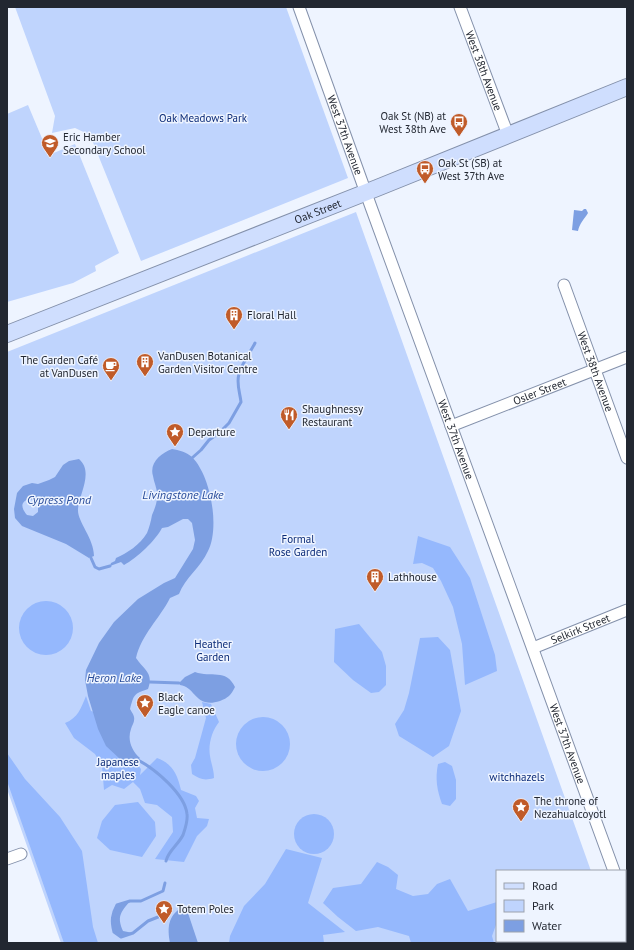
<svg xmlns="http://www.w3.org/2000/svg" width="634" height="950" font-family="'PT Sans',sans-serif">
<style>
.green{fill:#bfd4fd}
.forest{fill:#95b8fd}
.water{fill:#7d9fe2;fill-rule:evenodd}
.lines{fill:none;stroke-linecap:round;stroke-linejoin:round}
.stream{stroke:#7d9fe2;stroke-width:3}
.minor-casing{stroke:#8491ab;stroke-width:13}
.secondary-casing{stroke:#8491ab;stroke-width:18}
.minor{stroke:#fff;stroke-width:11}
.secondary{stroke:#cfdefe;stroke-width:16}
.labels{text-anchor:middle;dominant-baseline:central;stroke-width:3;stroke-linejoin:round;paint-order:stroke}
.street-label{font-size:11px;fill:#222731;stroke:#eef4ff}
.poi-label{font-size:11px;fill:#222731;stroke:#eef4ff;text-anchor:start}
.park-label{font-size:11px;fill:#0b2b78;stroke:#eef4ff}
.water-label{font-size:12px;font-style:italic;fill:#274b9a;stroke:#eef4ff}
</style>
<rect width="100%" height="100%" fill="#eef4ff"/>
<!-- green -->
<g class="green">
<polygon points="15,7 286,7 348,178 141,261 90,135 75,128 52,133 55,116"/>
<polygon points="28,105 49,155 75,144 119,253 95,266 96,271 73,283 7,302 7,114"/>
<polygon points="356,212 591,871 497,871 497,941 616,941 617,943 61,943 7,789 7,352"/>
</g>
<!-- forest -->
<g class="forest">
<polygon points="418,536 450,547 470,578 495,655 497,671 465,685 462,644 453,607 441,581 433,568 422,563 413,564"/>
<circle cx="46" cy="628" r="27"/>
<polygon points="359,624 382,652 386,666 386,685 379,692 371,693 353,680 334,662 335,629"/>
<polygon points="438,637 450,650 461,711 449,746 433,757 399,736 395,724 404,710 409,693 420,638"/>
<path d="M86,696L91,711L98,713L129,755L141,769L140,775L157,758C173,764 177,774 181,790L196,796L199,801L195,808L197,818L209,819L207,826L197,836L184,862L155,859L173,832L172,817L157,805L145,803L140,789L133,782L124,789L112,785L104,790L102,766L95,754L74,738L65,723C78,718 81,708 86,696Z"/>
<path d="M202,702L211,704L219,722C212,731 208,744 210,756C211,763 214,770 214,778C204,781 200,779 192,774L191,765L195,758L206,718Z"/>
<circle cx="263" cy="744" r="27"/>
<polygon points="7,753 25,779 60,817 82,851 93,927 98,943 64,943 7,781"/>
<path d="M445,762L452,766L456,780V799L450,806L442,804C437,790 435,779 438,764Z"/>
<polygon points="138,802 155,822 156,836 142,857 110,850 97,838 102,821 115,805"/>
<circle cx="314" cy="834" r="20"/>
<polygon points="286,849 322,858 308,903 345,932 323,935 324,943 229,943 230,936 244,906 265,884"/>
<polygon points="377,862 388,867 398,875 396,889 413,896 428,894 437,884 450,879 468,911 497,902 497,922 492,936 494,943 411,943 409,936 378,927 356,931 338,917 323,903 333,888 361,884"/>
</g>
<!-- water -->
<g class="water">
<path d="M584,209H586L588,213C585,218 579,224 578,231L572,230L574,210L582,211Z"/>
<path d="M172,449C179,450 186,452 192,457C211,476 220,528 208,551C201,567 185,578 179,594L170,598C160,618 141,635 136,658C144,670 154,673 148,689C133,694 134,695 130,709C131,711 134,715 134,717C135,722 132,725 131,729C127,740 132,751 140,758L136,762L130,764L120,759L106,746L98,729L88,696L85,680L86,670L99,643L114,622L138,599L164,583L175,578L193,549L195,540L192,523L188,519H183L168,527L162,528C156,540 137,558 124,565L121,562L110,566L111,563L115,561L116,558C127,553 140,545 147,533C149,528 151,521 152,515C154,510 157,504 157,497C158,490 154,483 153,476C149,463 161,453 172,449Z"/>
<path d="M79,459C94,472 79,494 78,509C77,522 94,538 94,556L89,558L66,544L22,526L15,518L14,509L17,493L23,486L32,483L38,484L49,480L55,477L63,465L69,461ZM29,499L35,500L38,505V512L33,516L27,515C21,508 20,502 29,499Z"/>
<path d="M195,672C211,678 226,668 235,687C231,695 228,698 220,701C195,709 196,687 180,685L179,683L185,677Z"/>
<path d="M130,901C120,913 117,917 123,931L133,933L121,937L114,932C111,921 112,914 117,905Z"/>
<path d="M181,908L187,910L198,943H170C167,928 168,916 181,908Z"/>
</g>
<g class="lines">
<!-- stream -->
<g class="stream">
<path d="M192,458L201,450L209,440L219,433L229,423L241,402C240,393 236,383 239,374C242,363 250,353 255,343"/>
<polyline points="91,558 95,567 99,569 110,566"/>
<polyline points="150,682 179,683"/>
<path d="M138,760C155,769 185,794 187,814C188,821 185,829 183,835C178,845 168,851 166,861"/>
<path d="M165,883L163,891L141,901H130L117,905C112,914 111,921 114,932L121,937L133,933L148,921L168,913"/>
</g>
<defs>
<g id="minor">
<path id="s1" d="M299,7L371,207L614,871"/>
<path id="s2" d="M460,7L508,135"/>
<path id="s3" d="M564,285L627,458"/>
<path id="s4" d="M451,426L627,357"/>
<path id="s5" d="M533,648L627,610"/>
<polyline points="7,859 21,854"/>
<polyline points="625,880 627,879"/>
<polyline points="625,901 627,906"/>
</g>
<g id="secondary">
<path id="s6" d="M7,334L377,188L627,87"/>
</g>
</defs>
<!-- minor casing -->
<use href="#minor" class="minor-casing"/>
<!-- secondary casing -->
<use href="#secondary" class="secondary-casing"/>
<!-- minor -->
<use href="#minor" class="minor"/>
<!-- secondary -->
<use href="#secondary" class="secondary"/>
</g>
<!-- icons -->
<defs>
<symbol id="bus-pin" viewBox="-11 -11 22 30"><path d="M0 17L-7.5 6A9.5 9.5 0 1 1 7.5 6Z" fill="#c05b29" stroke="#eef4ff"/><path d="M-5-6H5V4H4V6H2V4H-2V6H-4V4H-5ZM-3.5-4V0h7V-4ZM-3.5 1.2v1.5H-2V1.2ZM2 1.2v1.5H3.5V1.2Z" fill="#fff"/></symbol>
<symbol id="school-pin" viewBox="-11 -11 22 30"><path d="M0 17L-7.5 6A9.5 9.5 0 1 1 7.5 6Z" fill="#c05b29" stroke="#eef4ff"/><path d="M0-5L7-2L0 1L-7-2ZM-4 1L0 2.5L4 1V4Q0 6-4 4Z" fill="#fff"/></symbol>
<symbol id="building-pin" viewBox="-11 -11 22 30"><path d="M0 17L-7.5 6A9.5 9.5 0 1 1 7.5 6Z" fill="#c05b29" stroke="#eef4ff"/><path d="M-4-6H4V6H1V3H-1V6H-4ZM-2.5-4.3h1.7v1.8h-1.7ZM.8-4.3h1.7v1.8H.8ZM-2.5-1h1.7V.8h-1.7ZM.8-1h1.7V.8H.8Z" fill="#fff"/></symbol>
<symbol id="cafe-pin" viewBox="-11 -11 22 30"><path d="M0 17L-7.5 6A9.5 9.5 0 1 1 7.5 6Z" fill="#c05b29" stroke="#eef4ff"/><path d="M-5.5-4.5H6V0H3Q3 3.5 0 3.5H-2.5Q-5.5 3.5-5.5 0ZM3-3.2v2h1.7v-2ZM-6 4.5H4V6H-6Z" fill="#fff"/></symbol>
<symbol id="restaurant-pin" viewBox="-11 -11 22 30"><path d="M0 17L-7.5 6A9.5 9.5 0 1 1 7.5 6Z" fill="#c05b29" stroke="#eef4ff"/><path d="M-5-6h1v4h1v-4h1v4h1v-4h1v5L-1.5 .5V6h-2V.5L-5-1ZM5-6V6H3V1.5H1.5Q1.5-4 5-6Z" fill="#fff"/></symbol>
<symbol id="sight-pin" viewBox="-11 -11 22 30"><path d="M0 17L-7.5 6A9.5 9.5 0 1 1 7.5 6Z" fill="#c05b29" stroke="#eef4ff"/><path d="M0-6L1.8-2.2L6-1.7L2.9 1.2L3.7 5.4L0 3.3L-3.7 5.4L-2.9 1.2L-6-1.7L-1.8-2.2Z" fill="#fff"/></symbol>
</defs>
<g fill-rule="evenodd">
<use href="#bus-pin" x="449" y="112" width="20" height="27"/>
<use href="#school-pin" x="40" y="133" width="20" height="27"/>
<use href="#bus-pin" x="415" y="159" width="20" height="27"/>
<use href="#building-pin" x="224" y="305" width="20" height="27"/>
<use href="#building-pin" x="135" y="352" width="20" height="27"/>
<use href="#cafe-pin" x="101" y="356" width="20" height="27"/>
<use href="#restaurant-pin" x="279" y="405" width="20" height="27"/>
<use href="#sight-pin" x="165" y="422" width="20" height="27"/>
<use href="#building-pin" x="365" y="567" width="20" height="27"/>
<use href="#sight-pin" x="135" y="693" width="20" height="27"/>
<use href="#sight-pin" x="511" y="797" width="20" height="27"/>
<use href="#sight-pin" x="154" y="899" width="20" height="27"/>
</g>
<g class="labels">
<!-- street labels -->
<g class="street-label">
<text stroke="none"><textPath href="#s2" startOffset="68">West 38th Avenue</textPath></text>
<text stroke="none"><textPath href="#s1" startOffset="136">West 37th Avenue</textPath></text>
<text stroke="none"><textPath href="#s6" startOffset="334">Oak Street</textPath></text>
<text stroke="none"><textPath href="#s3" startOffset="92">West 38th Avenue</textPath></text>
<text stroke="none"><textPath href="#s4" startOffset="95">Osler Street</textPath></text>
<text stroke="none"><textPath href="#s1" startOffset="460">West 37th Avenue</textPath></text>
<text stroke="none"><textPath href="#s5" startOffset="51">Selkirk Street</textPath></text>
<text stroke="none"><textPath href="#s1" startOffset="784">West 37th Avenue</textPath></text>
</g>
<!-- poi labels -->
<g class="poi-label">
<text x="446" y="116" text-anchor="end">Oak St (NB) at<tspan x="446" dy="13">West 38th Ave</tspan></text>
<text x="63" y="137">Eric Hamber<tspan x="63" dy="13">Secondary School</tspan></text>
<text x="438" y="163">Oak St (SB) at<tspan x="438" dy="13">West 37th Ave</tspan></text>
<text x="247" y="315">Floral Hall</text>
<text x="158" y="356">VanDusen Botanical<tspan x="158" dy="13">Garden Visitor Centre</tspan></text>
<text x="98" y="360" text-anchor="end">The Garden Café<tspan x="98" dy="13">at VanDusen</tspan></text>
<text x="302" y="409">Shaughnessy<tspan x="302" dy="13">Restaurant</tspan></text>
<text x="188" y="432">Departure</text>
<text x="388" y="577">Lathhouse</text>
<text x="158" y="697">Black<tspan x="158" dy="13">Eagle canoe</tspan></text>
<text x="534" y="801">The throne of<tspan x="534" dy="13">Nezahualcoyotl</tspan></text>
<text x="177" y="909">Totem Poles</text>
</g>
<!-- park labels -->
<g class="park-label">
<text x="203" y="118">Oak Meadows Park</text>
<text x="298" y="539">Formal<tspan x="298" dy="13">Rose Garden</tspan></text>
<text x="213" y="644">Heather<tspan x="213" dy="13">Garden</tspan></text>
<text x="118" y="762">Japanese<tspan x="118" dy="13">maples</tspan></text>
<text x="517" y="777">witchhazels</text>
</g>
<!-- water labels -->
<g class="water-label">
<text x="183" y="494">Livingstone Lake</text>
<text x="59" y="499">Cypress Pond</text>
<text x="114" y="677">Heron Lake</text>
</g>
</g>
<!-- border -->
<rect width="634" height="950" fill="none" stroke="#222731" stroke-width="16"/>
<!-- legend -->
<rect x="496" y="870" width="130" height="72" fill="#eef4ff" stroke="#9ca2ad"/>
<rect x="504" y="883" width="20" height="6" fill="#cfdefe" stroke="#9ca2ad"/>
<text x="532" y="890" font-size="12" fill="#222731">Road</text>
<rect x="504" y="900" width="20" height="12" fill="#bfd4fd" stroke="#9ca2ad"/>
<text x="532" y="910" font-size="12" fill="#222731">Park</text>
<rect x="504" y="920" width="20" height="12" fill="#7d9fe2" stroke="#9ca2ad"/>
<text x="532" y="930" font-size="12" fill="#222731">Water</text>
</svg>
